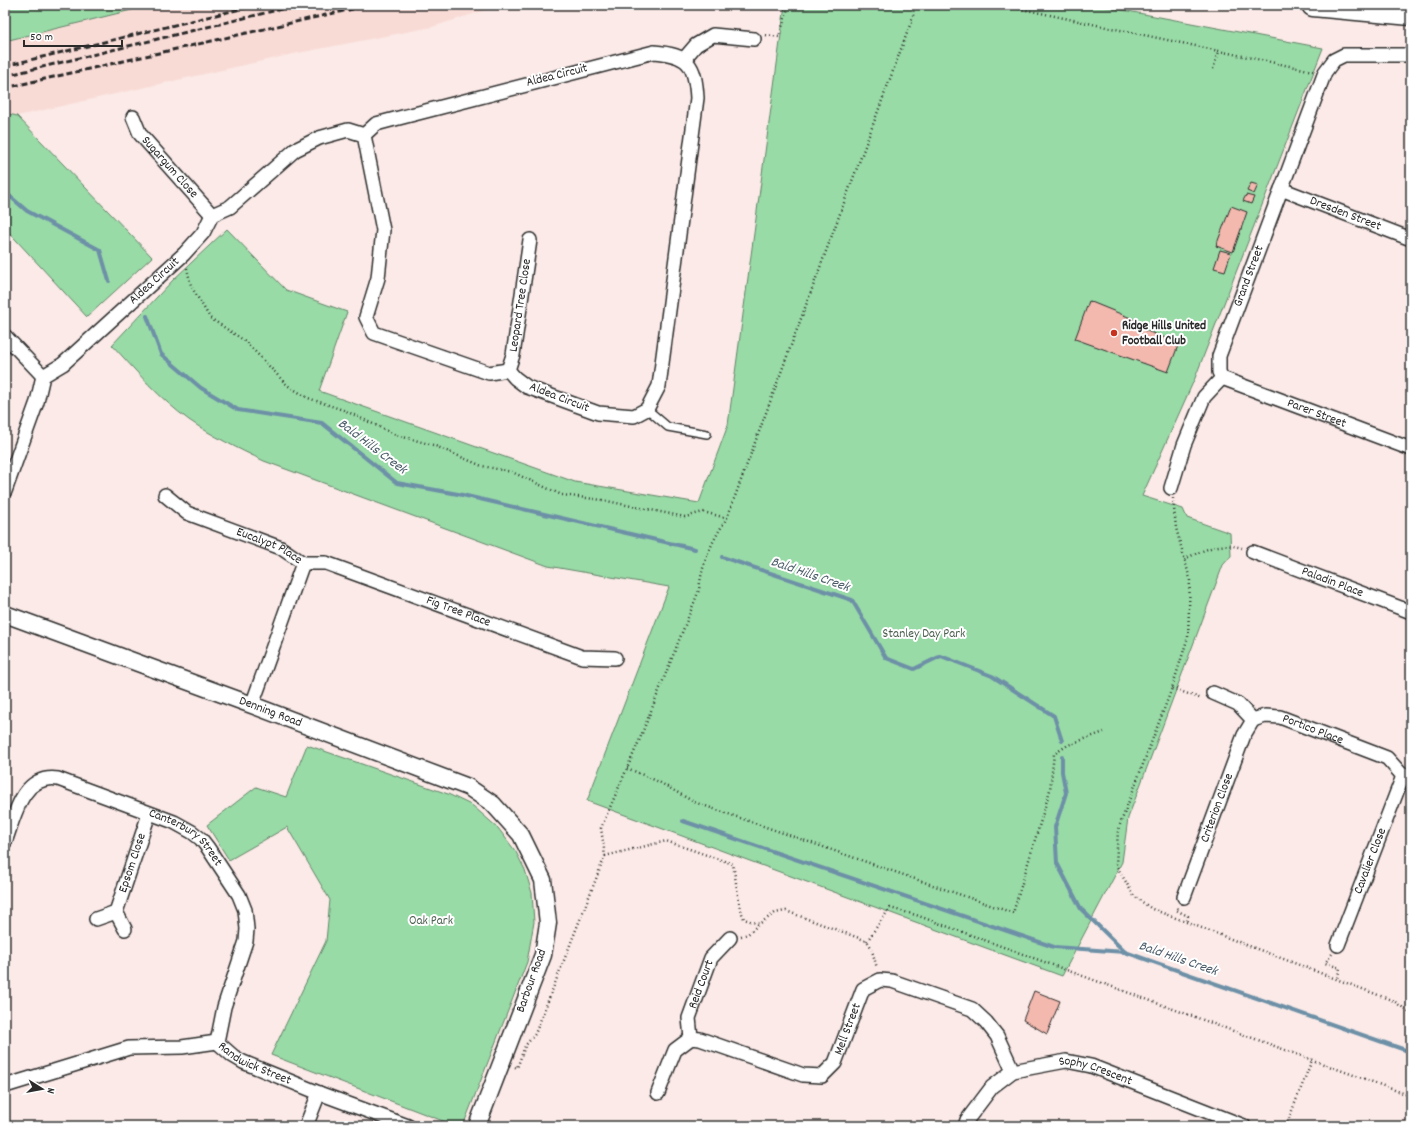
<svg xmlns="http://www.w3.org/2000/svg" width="1416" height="1131" font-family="Dekko,sans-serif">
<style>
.built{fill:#f9dbd6}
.green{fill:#98dba6;stroke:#628368}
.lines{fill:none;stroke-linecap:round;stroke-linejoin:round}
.stream{stroke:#6d90a7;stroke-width:4}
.building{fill:#f3b8ae;stroke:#2b2b2b}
.service-casing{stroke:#2b2b2b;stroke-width:10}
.minor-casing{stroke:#2b2b2b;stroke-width:16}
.tertiary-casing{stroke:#2b2b2b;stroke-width:19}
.motorway-casing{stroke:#2b2b2b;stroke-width:25}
.path{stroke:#2b2b2b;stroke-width:2.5;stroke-dasharray:1 3;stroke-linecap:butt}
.service{stroke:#fff;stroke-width:7}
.minor{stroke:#fff;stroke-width:13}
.tertiary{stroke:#fff;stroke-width:16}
.motorway{stroke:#fff;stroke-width:22}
.rail{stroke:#2b2b2b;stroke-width:3;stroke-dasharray:6 3;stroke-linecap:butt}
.poi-dot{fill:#c8321e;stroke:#fff;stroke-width:1.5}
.labels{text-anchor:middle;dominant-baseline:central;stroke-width:4;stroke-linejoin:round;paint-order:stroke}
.street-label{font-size:13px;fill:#2b2b2b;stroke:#fff}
.poi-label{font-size:13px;font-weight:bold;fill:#2b2b2b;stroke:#fff;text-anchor:start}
.park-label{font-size:13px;fill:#4c6050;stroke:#fff}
.water-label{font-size:14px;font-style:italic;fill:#4c5d69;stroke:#fff}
</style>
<rect width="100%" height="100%" fill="#fbeae7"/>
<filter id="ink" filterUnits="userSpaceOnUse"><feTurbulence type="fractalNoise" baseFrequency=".025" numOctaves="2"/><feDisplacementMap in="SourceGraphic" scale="8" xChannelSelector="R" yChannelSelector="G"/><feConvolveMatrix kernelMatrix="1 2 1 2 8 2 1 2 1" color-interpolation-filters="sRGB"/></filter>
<g filter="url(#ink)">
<!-- built -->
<polygon class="built" points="152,5 501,5 432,27 293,54 17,116 5,113 5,41"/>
<!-- green -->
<g class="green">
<polygon points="5,5 152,5 5,41"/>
<path d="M785,5H1096L1323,48L1195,378L1142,496L1183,509L1187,518L1230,533L1231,556L1223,565L1128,818L1122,862L1062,976L587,801L669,587L548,566L264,461C239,449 212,436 189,420C160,399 136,371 112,345L173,280L227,229L286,290L347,312L319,391L575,482L699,503L728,425Z"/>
<polygon points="5,113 17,116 152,257 87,317 5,228"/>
<polygon points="307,745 448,794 473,806 498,828 516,852 525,870 532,893 534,922 527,962 463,1126 456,1126 271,1055 326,941 330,900 287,827 229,860 207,825 256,787 286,797"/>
</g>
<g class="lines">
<!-- stream -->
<g class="stream">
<polyline points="5,192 27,211 100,250 109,281"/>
<polyline points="147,316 161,354 201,388 238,410 322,423 397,483 458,494 695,549"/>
<polyline points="722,557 852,600 886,658 914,669 941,656 992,676 1054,716 1062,741"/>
<polyline points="1062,756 1062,772 1066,793 1055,827 1057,863 1081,909 1125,952 1411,1052"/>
<polyline points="683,821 1054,947 1125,952"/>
</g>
</g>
<!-- building -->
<g class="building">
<polygon points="1251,183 1258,185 1254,194 1247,191"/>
<polygon points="1246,195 1254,197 1251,204 1243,201"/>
<polygon points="1231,206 1247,212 1233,252 1216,246"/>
<polygon points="1220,250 1231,253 1225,271 1214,268"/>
<polygon points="1089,301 1138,321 1136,327 1179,343 1168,372 1075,339"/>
<polygon points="1034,991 1060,1001 1047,1034 1023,1020"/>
</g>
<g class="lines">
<defs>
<polyline id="service" points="647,409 668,427 707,434"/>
<g id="minor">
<path d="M654,52C689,55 695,64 697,98L659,386L647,409L634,416L598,413L527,387L515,378L508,370L489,373L374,333L366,317L378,278L383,230L364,135L376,124L391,120Z"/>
<polyline points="684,59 696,45 713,35 754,39"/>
<path id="s1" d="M133,117L140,134L212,215"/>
<path id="s2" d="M1281,189L1411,239"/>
<polyline points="5,336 43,376"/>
<path id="s3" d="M508,370L513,355L530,240"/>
<path id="s4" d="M1222,378L1411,449"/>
<path id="s5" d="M1171,488L1184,445L1204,397L1222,378L1219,372V356L1325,72L1334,60L1344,55H1411"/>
<path id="s6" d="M5,491L37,402L43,376L63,364L184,254L203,233L212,215L230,207L295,150L319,138L348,130L364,135"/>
<path id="s7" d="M165,495L187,513L281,548L303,563L252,705"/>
<path id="s8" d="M1253,552L1411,612"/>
<path id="s9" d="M303,563H326L582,657L615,658"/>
<path id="s10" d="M1213,693L1238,704L1253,720L1265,716L1280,717L1387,758L1403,776L1411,774"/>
<path id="s11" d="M5,842C15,815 22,774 58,779L174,822L192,832L201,839L208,848L239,895L245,910L247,929L246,941L224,1007L217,1042"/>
<path id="s12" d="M1184,897L1244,735L1253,720"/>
<polyline points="96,919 116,912"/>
<path id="s13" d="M125,929L116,912L149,814"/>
<path id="s14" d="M1338,945L1403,776"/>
<path id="s15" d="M691,1038L689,1018L711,958L730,938"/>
<path id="s16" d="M5,1086L129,1048L182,1047L217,1042L233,1056L243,1062L319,1093L408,1126"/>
<path id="s17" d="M658,1093L675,1050L691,1038L700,1039L803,1075L822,1076L835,1063L863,989L880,980L892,981L972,1009L986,1022L997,1036L1013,1071"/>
<polyline points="306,1126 319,1093"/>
<path id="s18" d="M965,1126L967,1120L992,1087L1013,1071L1066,1061L1091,1066L1244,1126"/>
</g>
<g id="tertiary">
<path id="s19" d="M5,614L252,705L468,787L493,804L521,835L543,880L548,923L543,955L477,1126"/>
</g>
<polyline id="motorway" points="1313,5 1411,14"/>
</defs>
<!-- service casing -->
<use href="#service" class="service-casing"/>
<!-- minor casing -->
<use href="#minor" class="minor-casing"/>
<!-- tertiary casing -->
<use href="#tertiary" class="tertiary-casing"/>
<!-- motorway casing -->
<use href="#motorway" class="motorway-casing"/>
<!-- path -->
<g class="path">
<polyline points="1003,5 1313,71"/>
<polyline points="766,35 779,37 789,5"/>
<polyline points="1213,69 1219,52"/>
<polyline points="187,268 191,286 210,318 245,341 287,385 308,398 346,411 396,435 433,445 482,466 512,472 562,495 602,500 685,517 703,512 727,518"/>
<polyline points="1173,498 1176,528 1190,579 1188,637 1172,688 1118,830 1116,865 1134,896 1152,909 1394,1001 1411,1014"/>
<path d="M1184,559C1205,550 1219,541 1242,548"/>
<polyline points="1172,688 1202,699"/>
<polyline points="627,768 659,782 694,802 1013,913 1050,790 1054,754 1068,745 1104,732"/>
<polyline points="605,856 666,841 733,864 740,908 744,919 759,924 775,913 786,911 867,941 871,947 877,968"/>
<polyline points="1178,908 1176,910 1188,916 1186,923"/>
<polyline points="741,936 748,934 759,924"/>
<polyline points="867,941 890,908 916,915 1411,1096"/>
<polyline points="1332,954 1325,963 1340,968 1337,979"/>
<path d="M515,1067L517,1068L525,1046L535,1034L605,856L601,828L639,741L699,590C702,562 712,541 727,518L913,17L914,5"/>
<polyline points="1286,1126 1312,1060"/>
</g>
<!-- service -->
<use href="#service" class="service"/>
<!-- minor -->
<use href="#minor" class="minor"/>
<!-- tertiary -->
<use href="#tertiary" class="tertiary"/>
<!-- motorway -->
<use href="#motorway" class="motorway"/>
<!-- rail -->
<g class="rail">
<polyline points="5,66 257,5"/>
<polyline points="5,76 298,5"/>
<polyline points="5,88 370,5"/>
</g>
</g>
</g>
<!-- markers -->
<circle class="poi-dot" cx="1114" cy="333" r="4"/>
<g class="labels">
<!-- street labels -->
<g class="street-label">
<text transform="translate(557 76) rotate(-14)">Aldea Circuit</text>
<text stroke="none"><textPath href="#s1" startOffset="63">Sugargum Close</textPath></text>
<text stroke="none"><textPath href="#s2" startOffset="69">Dresden Street</textPath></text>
<text stroke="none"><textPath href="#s5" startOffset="231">Grand Street</textPath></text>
<text stroke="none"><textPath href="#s6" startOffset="268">Aldea Circuit</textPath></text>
<text stroke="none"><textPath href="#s3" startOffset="66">Leopard Tree Close</textPath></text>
<text transform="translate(559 398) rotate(21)">Aldea Circuit</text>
<text stroke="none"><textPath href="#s4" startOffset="101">Parer Street</textPath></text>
<text stroke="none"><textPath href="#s7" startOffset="117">Eucalypt Place</textPath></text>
<text stroke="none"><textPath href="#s8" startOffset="85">Paladin Place</textPath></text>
<text stroke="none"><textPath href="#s9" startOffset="164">Fig Tree Place</textPath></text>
<text stroke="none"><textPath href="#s19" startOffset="283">Denning Road</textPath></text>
<text stroke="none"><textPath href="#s10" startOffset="112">Portico Place</textPath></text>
<text stroke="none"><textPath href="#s12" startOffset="95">Criterion Close</textPath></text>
<text stroke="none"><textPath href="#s11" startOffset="233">Canterbury Street</textPath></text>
<text stroke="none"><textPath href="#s14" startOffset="90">Cavalier Close</textPath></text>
<text stroke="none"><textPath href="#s13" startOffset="71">Epsom Close</textPath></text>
<text transform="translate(532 981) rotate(-70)">Barbour Road</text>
<text stroke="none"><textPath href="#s15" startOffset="56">Reid Court</textPath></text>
<text stroke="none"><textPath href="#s17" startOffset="258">Mell Street</textPath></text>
<text stroke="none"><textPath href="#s16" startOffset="262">Randwick Street</textPath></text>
<text stroke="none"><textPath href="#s18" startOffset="159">Sophy Crescent</textPath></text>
</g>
<!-- poi labels -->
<g class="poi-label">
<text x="1122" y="326">Ridge Hills United<tspan x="1122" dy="15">Football Club</tspan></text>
</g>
<!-- park labels -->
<g class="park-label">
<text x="924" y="634">Stanley Day Park</text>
<text x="431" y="921">Oak Park</text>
</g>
<!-- water labels -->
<g class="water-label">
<text transform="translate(372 447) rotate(37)">Bald Hills Creek</text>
<text transform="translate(810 575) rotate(19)">Bald Hills Creek</text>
<text transform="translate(1178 959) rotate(19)">Bald Hills Creek</text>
</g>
</g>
<!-- margin -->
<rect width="1416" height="1131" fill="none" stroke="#fff" stroke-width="20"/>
<rect x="10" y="10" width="1396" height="1111" fill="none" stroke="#2b2b2b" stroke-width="1.5" filter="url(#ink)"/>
<!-- north arrow -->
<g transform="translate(42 1089) rotate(101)" stroke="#ffffff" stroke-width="3" paint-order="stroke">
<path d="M0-3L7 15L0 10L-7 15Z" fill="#2b2b2b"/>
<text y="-6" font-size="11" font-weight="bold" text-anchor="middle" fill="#2b2b2b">N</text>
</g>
<!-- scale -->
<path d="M24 40v6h98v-6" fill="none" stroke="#2b2b2b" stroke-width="2"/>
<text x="30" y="40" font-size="12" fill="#2b2b2b" stroke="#ffffff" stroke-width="3" paint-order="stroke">50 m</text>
</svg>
